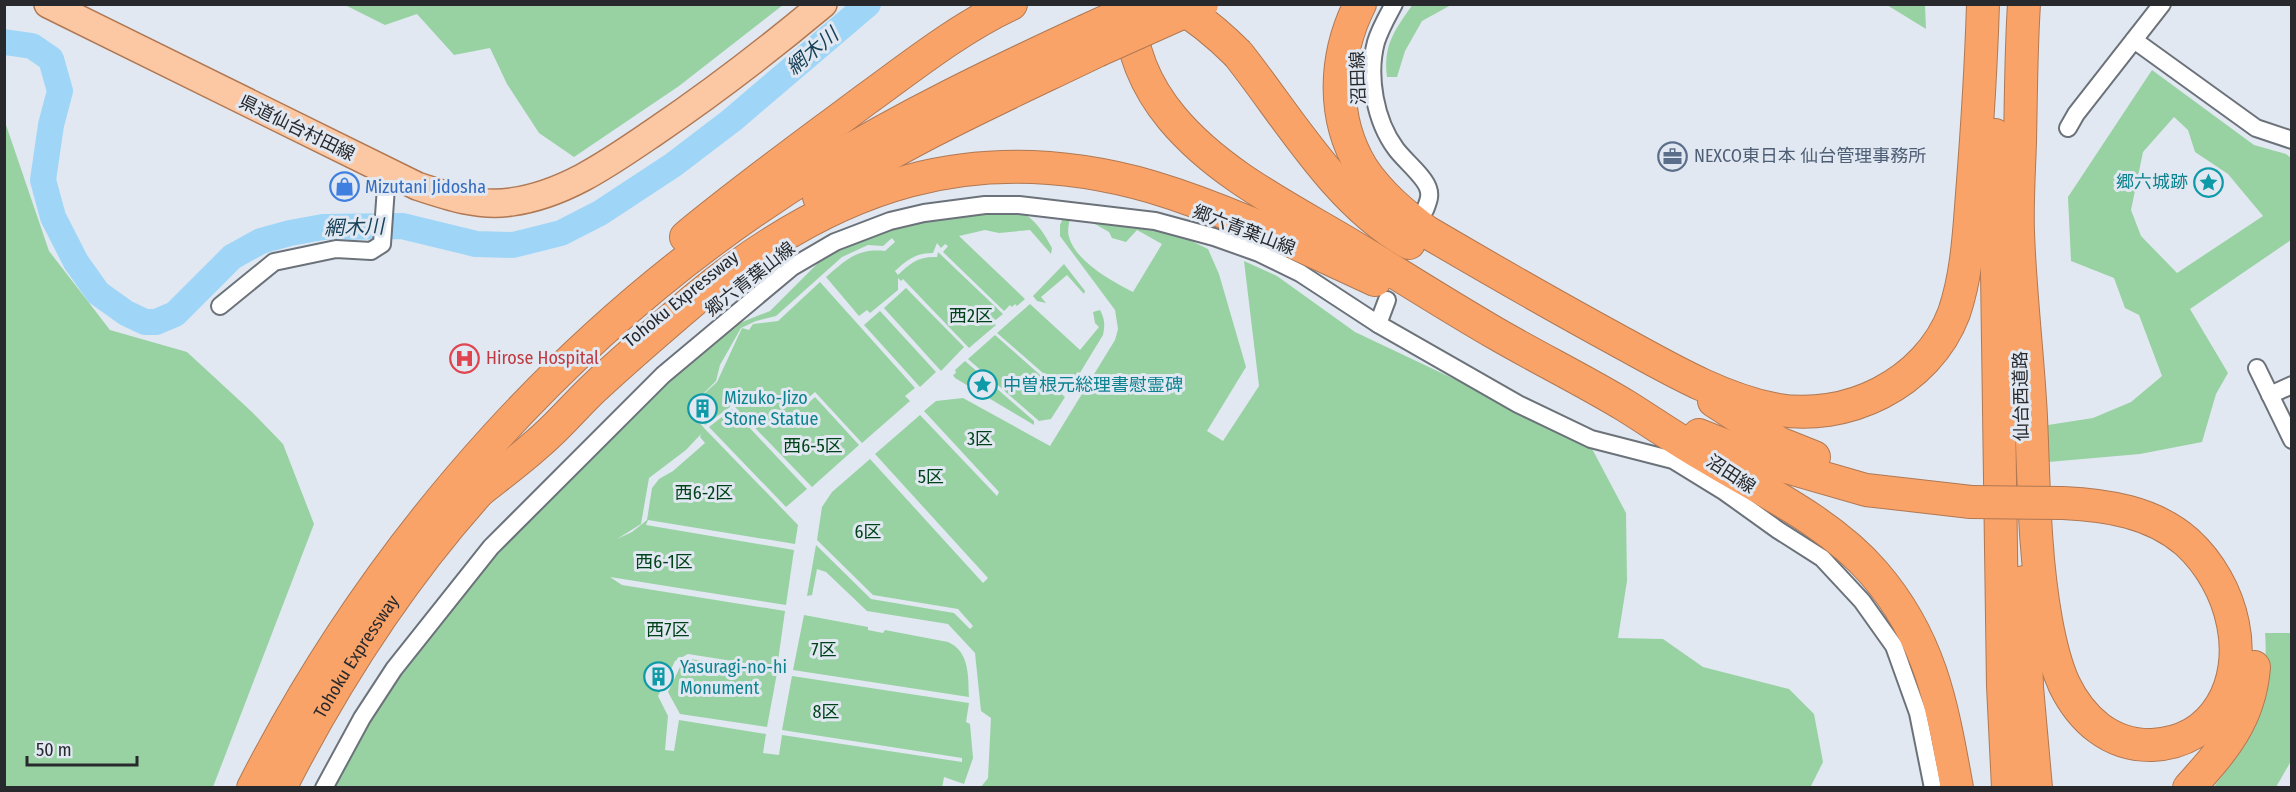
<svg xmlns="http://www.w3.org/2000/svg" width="2296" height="792" font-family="'Fira Sans Condensed','Noto Sans JP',sans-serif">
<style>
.green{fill:#98d2a3;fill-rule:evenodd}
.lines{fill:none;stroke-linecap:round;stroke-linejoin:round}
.river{stroke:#9fd6f8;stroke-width:26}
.minor-casing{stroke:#6c727a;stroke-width:20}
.primary-casing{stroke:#b07853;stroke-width:30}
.motorway-casing{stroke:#b07853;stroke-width:34}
.minor{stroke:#fff;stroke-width:16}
.primary{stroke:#fcc8a4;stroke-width:27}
.motorway{stroke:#faa368;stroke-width:32}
.motorway-bridge-casing{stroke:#b07853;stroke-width:34;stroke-linecap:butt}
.motorway-bridge{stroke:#faa368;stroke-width:32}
.labels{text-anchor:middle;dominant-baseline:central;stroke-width:6;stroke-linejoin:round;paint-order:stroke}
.street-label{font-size:18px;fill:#27292d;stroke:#e1e8f1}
.service-label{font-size:18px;fill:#4e5e75;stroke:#e1e8f1;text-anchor:start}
.culture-label{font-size:18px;fill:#0d838f;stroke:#e1e8f1;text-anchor:start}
.shop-label{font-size:18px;fill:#366cbe;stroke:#e1e8f1;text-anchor:start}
.park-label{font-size:18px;fill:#00431a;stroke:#e1e8f1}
.health-label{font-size:18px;fill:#be3a42;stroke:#e1e8f1;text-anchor:start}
.water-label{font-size:20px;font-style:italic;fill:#164158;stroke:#e1e8f1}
</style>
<rect width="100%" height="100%" fill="#e1e8f1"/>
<!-- green -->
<g class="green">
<path d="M1413,4L1451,5L1422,21L1405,51L1397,77H1387C1383,44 1395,30 1413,4Z"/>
<polygon points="345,5 783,5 679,86 574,157 539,133 507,84 490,48 454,55 417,14 385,25"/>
<polygon points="1887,5 1925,5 1926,29"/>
<path d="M2152,70L2254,145L2286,154L2291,158V240L2190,309L2228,373L2216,394L2202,442L2140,454L2048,462V425L2093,418L2131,402L2162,376L2139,315L2125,308L2114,278L2071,261L2068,197ZM2174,117L2188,130L2195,152L2228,174L2263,216L2177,273L2141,236L2131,210L2143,152Z"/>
<polygon points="4,119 49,251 110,330 187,352 252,412 283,444 314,524 213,787 5,787"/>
<path d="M1021,212C1035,219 1044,233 1052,248L1051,254L1030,230L999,233L985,230L959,236L1025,299L1017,306L1015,304L1012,307L1010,305L1004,311L943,252L948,246L945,244L941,248L937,243L933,253C915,253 907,260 895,271L898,275C910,263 919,256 937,257L938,252L1003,314L993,322L996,325L969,348L903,279L901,281L898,278V290L870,313L867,310L859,316L826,277C846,260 857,248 885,251L895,242L892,238L883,246L868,245L842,257L776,316L756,321L741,328L720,365L716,381L693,404L717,382L742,328L749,330L753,324L778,321L820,282L915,388L905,396L910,401L862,443L815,392L805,401L800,396L753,401L732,397L730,407L705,425L693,406L699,422L705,429L798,525L795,544L648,520L646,525L794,550L786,605L610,577L622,585L785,611L777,668L688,654L675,661L658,696L668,716L665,750L674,751L679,720L766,734L763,753L779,755L782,735L962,762V758L782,730L792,676L969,703L966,722L970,724L973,758L964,784L944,777L942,788H332L393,683L496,551L657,391L737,324L770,311L828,253L864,237L911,223L958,214ZM701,434L700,437L705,443L673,471L659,479L652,488L647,520L632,532L617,539L641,524L649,478L686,450Z"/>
<path d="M1063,218H1070C1069,223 1067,232 1069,237C1076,262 1112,281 1133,292L1162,244L1137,230L1126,242L1112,238L1109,232L1095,224L1094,219L1173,232L1208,249L1219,274L1246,367L1207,431L1223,441L1259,386L1244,261L1277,276L1355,332L1589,443L1626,513L1627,581L1618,638L1663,639L1703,667L1789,689L1814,714L1823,762L1810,788L981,787L988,778L991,718L981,711L975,653L948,624L867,611L826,572L817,569L812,595L807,596L816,545L871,599L954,613L970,629L973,626L958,609L873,595L817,540L822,507L832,492L870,459L983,583L988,578L875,454L920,415L997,496L999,492L924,411L936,401L963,398L1050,446L1115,340L1118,329L1115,310L1060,236V225Z"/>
<polygon points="1064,264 1085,291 1084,294 1067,275 1041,297 1046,303 1037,301 1033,296"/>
<polygon points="906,288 964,347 941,371 884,308"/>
<path d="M1030,304L1080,350L1099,327L1095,323L1093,312L1100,310C1105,319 1105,325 1103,335L1067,394L997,333Z"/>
<polygon points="880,311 936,372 920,387 864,325"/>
<polygon points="995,335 1065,397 1051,419 1039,421 968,359"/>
<polygon points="965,361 1034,421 1034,425 955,378 953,375 956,373 955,370"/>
<polygon points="815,397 859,445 812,487 735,407 736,403 752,406 799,400 805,406"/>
<polygon points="732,409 807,489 786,507 709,427"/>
<path d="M804,615L868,627V630L883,633L885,630L948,642C970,652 968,676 969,697L793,670Z"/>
<path d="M2265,633H2291V761L2276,787L2213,788C2223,774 2235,761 2244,746C2261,718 2268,665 2265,633Z"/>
<polygon points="691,659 777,673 767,727 680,714 668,692 681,665"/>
</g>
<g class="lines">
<!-- river -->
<polyline class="river" points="4,42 32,46 51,59 60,91 51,125 43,180 53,217 76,262 98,293 126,313 145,322 156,322 175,314 232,257 261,241 290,233 323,227 402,226 476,244 513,245 561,233 600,213 673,165 732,120 868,4"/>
<defs>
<g id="minor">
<path d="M1394,4C1387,17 1380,29 1376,42C1367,76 1375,121 1396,149C1404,160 1424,176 1428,188C1431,196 1428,202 1425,210"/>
<polyline points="2134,40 2256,128 2292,140"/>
<polyline points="2068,128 2076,114 2162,4"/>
<polyline points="220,306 274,262 336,249 371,251 382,244 387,173"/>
<polyline points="1378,324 1387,300"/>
<polyline points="2257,368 2292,440"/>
<polyline points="2270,395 2292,385"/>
<polyline points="324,788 362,718 394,669 491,547 663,375 792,267 835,242 890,221 924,213 985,205 1019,205 1155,221 1214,237 1259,253 1300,273 1378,324 1518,404 1591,439 1673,460 1725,492 1778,530 1822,558 1862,601 1894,646 1918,713 1933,788"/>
</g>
<path id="primary" d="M48,4L417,186C447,196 479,207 511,202C564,195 609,163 653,133C712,93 768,50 823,4"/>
<g id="motorway">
<path d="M1360,4C1334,56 1331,117 1362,168C1379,194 1403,214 1427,232C1490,269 1553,305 1617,340C1665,366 1718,398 1773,409C1846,423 1927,384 1954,313C1967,275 1969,233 1972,194C1977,131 1981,68 1983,4"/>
<path d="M2024,4C2021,50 2021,96 2020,142C2019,172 2017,202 2018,232C2020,294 2028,356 2031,417C2034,485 2034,553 2046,620C2050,642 2055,664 2064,684C2081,719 2110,746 2152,745C2217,742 2245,682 2233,624C2227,593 2210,563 2187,542C2153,512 2107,505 2063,503"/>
<path d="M1129,8C1130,49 1146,87 1172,118C1221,177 1297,212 1362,252C1406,279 1450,307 1495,333C1538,358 1583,380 1626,406C1653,423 1679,441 1707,457C1763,491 1830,522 1874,573C1931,639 1942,705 1957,788"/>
<path d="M1238,54C1288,117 1337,203 1409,243"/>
<polyline points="1995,135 2003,686 2008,788"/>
<path d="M819,197C906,139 1004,96 1097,51"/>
<path d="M686,237C744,189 805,145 865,100C912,66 958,29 1011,4"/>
<polyline points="1714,401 1779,443 1814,457"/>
<polyline points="1699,435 1762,460 1866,490 1971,502"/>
<path d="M479,491C498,476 517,462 535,446C556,429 574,407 594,388C626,358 660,329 694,300C833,184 975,136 1152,187C1229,210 1303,247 1375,280"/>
<polyline points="2024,582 2027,687 2036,788"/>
<path d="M253,788C382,535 580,314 823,166C907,115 996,72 1085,31"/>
<path id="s1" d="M280,788C337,676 408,567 493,476"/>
<path d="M2189,788C2223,750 2250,720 2254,667"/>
</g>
</defs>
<!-- minor casing -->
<use href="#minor" class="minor-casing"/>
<!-- primary casing -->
<use href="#primary" class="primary-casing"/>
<!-- motorway casing -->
<use href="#motorway" class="motorway-casing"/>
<!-- minor -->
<use href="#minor" class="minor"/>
<!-- primary -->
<use href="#primary" class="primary"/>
<!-- motorway -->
<use href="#motorway" class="motorway"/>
<defs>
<g id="motorway-bridge">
<path d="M1175,4C1199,18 1218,34 1238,54"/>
<polyline points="1085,31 1144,4"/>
<polyline points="1097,51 1202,4"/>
<polyline points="1971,502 2063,503"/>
</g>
</defs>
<!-- motorway-bridge casing -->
<use href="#motorway-bridge" class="motorway-bridge-casing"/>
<!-- motorway-bridge -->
<use href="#motorway-bridge" class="motorway-bridge"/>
</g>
<!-- icons -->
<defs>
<symbol id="office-ring" viewBox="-11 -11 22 22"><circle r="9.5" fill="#e1e8f1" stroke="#5c6f8a" stroke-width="1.5"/><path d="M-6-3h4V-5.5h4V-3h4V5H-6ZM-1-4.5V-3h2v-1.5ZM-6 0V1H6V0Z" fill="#5c6f8a"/></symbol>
<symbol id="sight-ring" viewBox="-11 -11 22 22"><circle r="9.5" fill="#e1e8f1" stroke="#0f9aa8" stroke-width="1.5"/><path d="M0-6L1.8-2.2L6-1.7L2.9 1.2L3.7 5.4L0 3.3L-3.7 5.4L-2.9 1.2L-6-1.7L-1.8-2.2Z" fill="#0f9aa8"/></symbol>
<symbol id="shop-ring" viewBox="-11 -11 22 22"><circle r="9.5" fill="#e1e8f1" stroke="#3f7fe0" stroke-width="1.5"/><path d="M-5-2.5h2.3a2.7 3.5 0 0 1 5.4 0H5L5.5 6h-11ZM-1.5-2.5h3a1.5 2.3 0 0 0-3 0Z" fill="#3f7fe0"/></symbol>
<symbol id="hospital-ring" viewBox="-11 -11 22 22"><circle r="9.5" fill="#e1e8f1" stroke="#e0444e" stroke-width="1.5"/><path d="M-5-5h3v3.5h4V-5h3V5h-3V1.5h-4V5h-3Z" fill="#e0444e"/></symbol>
<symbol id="building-ring" viewBox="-11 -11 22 22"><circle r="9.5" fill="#e1e8f1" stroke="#0f9aa8" stroke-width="1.5"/><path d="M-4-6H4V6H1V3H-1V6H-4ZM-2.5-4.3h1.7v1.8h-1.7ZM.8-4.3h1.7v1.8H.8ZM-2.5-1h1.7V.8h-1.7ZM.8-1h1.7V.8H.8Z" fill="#0f9aa8"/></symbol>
</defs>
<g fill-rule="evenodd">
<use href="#office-ring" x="1656" y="140" width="33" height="33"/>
<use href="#sight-ring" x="2192" y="166" width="33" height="33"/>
<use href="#shop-ring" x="328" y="170" width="33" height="33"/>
<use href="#hospital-ring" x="448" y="342" width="33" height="33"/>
<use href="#sight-ring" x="966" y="368" width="33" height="33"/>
<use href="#building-ring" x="686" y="392" width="33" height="33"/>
<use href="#building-ring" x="642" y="660" width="33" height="33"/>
</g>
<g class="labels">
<!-- street labels -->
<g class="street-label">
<text transform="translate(1358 78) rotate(-92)">沼田線</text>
<text transform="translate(297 128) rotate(26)">県道仙台村田線</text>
<text transform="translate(1244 230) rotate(21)">郷六青葉山線</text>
<text transform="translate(750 279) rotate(-38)">郷六青葉山線</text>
<text transform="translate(681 299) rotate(-39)">Tohoku Expressway</text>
<text transform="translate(2021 396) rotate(-91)">仙台西道路</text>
<text transform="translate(1731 474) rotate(33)">沼田線</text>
<text stroke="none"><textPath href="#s1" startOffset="152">Tohoku Expressway</textPath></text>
</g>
<!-- service labels -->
<g class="service-label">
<text x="1694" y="156">NEXCO東日本 仙台管理事務所</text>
</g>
<!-- culture labels -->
<g class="culture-label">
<text x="2188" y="182" text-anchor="end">郷六城跡</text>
<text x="1003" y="385">中曽根元総理書慰霊碑</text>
<text x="724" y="398">Mizuko-Jizo<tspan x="724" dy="21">Stone Statue</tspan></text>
<text x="680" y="667">Yasuragi-no-hi<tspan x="680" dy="21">Monument</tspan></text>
</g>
<!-- shop labels -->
<g class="shop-label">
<text x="365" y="187">Mizutani Jidosha</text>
</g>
<!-- park labels -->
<g class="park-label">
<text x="971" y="316">西2区</text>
<text x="980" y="439">3区</text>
<text x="813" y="446">西6-5区</text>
<text x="931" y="477">5区</text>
<text x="704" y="493">西6-2区</text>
<text x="868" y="532">6区</text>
<text x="664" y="562">西6-1区</text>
<text x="668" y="630">西7区</text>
<text x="824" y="650">7区</text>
<text x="826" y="712">8区</text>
</g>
<!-- health labels -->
<g class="health-label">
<text x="486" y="358">Hirose Hospital</text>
</g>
<!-- water labels -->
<g class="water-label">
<text transform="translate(812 51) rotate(-40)">網木川</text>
<text transform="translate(354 227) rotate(-2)">網木川</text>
</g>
</g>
<!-- border -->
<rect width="2296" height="792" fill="none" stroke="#27292d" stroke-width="12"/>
<!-- scale -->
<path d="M27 756v9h110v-9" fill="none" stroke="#27292d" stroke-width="3"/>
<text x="36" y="756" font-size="18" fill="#27292d" stroke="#e1e8f1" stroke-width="4.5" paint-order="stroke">50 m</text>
</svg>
